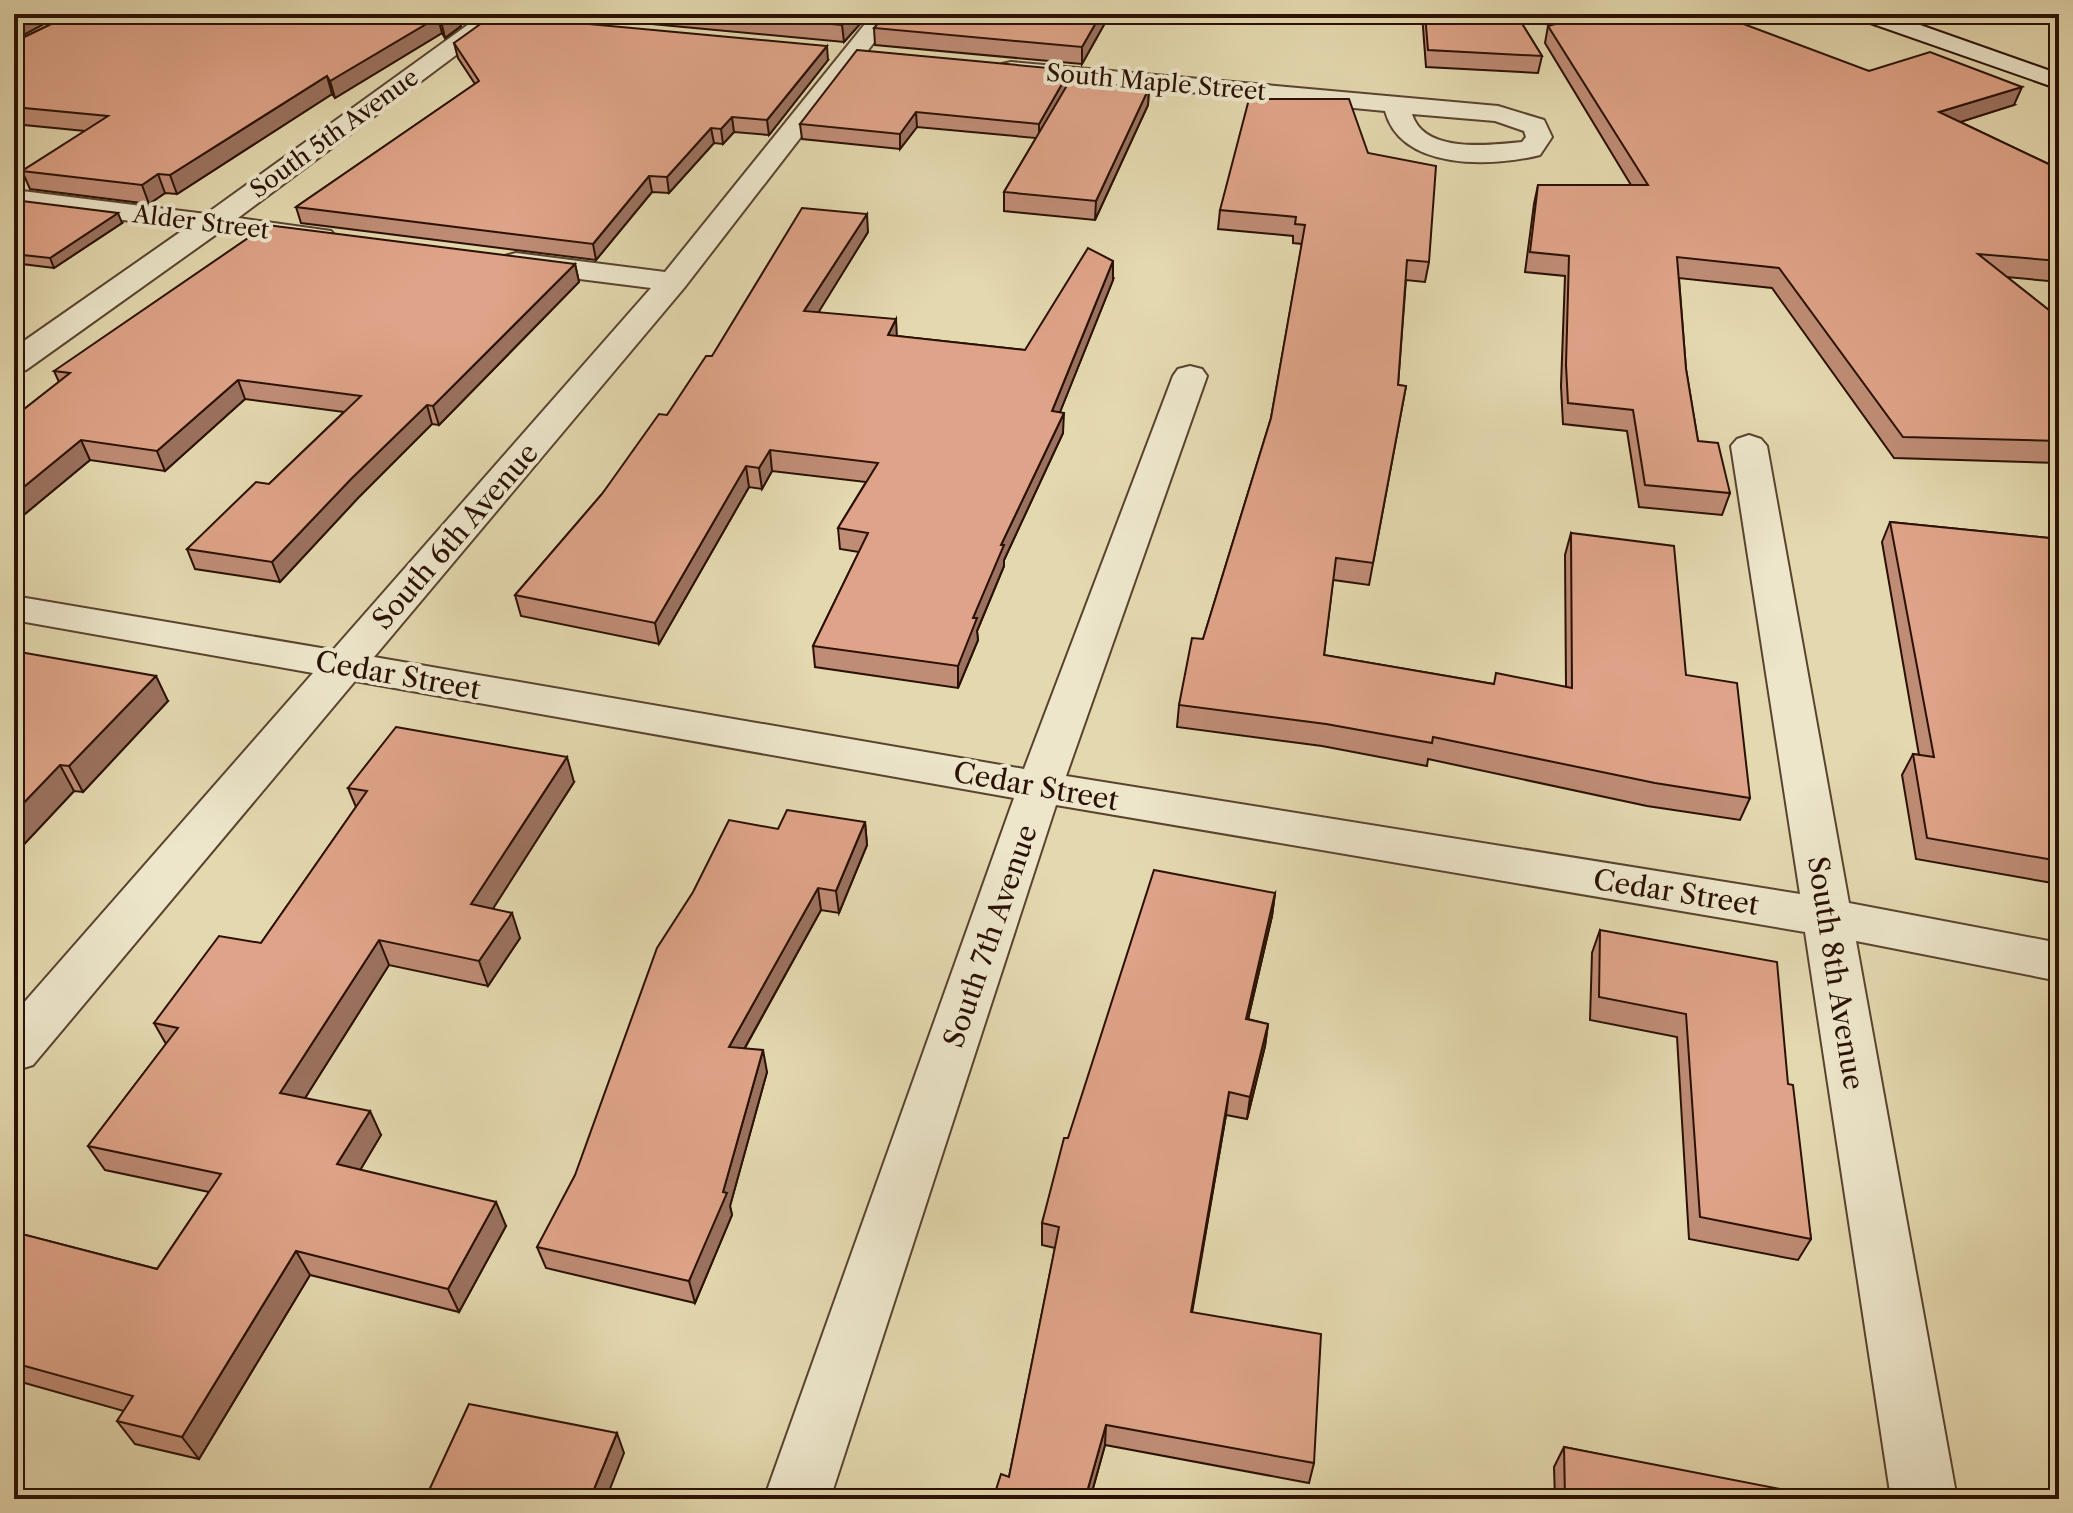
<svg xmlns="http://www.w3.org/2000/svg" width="2073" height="1513" font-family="'Libre Caslon Text',serif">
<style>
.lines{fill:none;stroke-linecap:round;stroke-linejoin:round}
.street-casing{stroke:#59432f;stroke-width:4}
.secondary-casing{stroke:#2b1104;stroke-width:4}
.street{fill:#ede6cb;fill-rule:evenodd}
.secondary{fill:#ede6cb;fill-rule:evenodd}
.wall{fill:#bf8c75;stroke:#2b1104;stroke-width:2}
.shaded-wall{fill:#9b725f;stroke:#2b1104;stroke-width:2}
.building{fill:#dea388;stroke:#2b1104;stroke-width:2}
.labels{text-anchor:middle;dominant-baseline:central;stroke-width:8;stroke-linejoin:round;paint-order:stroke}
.far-street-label{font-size:24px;fill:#2b1104;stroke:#ede6cb}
.street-label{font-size:28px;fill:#2b1104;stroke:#ede6cb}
</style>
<rect width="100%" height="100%" fill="#e4d8af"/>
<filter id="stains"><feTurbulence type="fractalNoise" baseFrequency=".0025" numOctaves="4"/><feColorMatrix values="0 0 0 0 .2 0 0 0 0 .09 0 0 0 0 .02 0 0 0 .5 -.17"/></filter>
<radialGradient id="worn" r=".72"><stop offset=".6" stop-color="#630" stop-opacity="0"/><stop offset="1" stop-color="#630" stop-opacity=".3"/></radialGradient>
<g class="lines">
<defs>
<g id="street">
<path d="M428,14C469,14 515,9 556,19L560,24L556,29L548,31L495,26L238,218L331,231L336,237L331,243L321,246L218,233L26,370L14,373V348L186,228L14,206V190L206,214L469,24L431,19Z"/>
<polygon points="873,14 896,14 684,288 374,657 1024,769 1173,376 1178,369 1190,366 1202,369 1207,376 1066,776 1800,894 1731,446 1737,439 1749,435 1761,439 1767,446 1849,903 2059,943 2059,981 1856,941 1957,1499 1891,1499 1805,932 1056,805 830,1499 764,1499 1014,798 355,681 33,1065 14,1071 14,1014 313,673 14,620 14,596 333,650 651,288 516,271 505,268 501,262 505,256 516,253 665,272"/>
<path d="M1011,62L1498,106L1544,120L1552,137L1540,155C1493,167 1401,171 1385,111L1002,74L999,69L1002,64ZM1412,114L1495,121L1524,131L1526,137L1522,142C1490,145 1424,154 1412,114Z"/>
</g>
<polygon id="secondary" points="1856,14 1889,14 2059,74 2059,89 1859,19"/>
</defs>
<!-- street casing -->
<use href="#street" class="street-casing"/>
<!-- secondary casing -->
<use href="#secondary" class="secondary-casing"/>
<!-- street -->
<use href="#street" class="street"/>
<!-- secondary -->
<use href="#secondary" class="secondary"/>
</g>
<!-- wall -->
<g class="wall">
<polygon points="72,14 458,14 461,26 445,38 442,33 335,98 332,94 177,194 165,193 149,204 30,189 22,171 85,131 14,124 14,42"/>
<polygon points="544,14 869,14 844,42"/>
<polygon points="1110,14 1082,64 875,45 874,28"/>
<polygon points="1422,14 1516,14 1542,56 1538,73 1426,67"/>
<polygon points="1548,26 1869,71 2014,105 1960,122 2059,169 2059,282 2007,277 2059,318 2059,463 1894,458 1772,288 1679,278 1686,369 1698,441 1730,493 1722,515 1639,507 1627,431 1563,424 1561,386 1565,276 1525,272 1534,204 1538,185 1631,185 1545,43"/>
<polygon points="454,43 828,60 769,135 734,132 723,144 714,143 669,193 652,192 596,260 301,223 296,207 475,84 458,58"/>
<polygon points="1070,70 1070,82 1149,88 1148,105 1095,220 1004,211 1004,192 1036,138 917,127 900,149 802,139 800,124"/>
<polygon points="1368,153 1429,262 1425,282 1406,280 1398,385 1406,386 1369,585 1333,580 1324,655 1493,684 1566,687 1565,555 1571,533 1686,675 1750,798 1740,820 1647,806 1428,759 1427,766 1322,746 1177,727 1179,705 1203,639 1271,418 1302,244 1293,243 1293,236 1218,229 1220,210"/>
<polygon points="14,200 122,223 54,268 14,263"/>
<polygon points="868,232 818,312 897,336 1025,350 1113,280 1060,412 1063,433 1004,560 1004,566 977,631 978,640 958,688 815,667 813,646 859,552 840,549 838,528 866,482 772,471 762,489 749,487 659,644 521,616 515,595 602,494 667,415 712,356"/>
<polygon points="575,264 579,282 439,425 432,424 358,498 280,582 195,569 187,549 269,484 344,412 245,399 165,471 90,460 14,523 14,417 59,382 54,371"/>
<polygon points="1890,522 2059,539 2059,886 2058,884 1916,859 1902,775 1913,754 1919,755 1882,542"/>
<polygon points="14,651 168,701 83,792 74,791 14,855"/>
<polygon points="574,782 492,909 520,938 488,986 389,965 305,1098 381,1135 360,1170 506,1226 459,1312 310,1275 199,1459 135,1444 117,1421 124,1411 14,1380 14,1232 157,1269 209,1192 105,1170 88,1146 166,1044 154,1023 261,943 356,807 348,788"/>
<polygon points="865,822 867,845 839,913 821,910 745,1048 767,1072 730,1206 732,1215 695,1303 546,1268 537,1247 778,829"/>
<polygon points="1275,893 1272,916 1248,1019 1268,1024 1265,1046 1247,1119 1226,1115 1192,1313 1314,1463 1309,1483 1105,1445 1090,1499 993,1499 1009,1477 1055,1248 1042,1245 1042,1223 1068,1138"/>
<polygon points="1600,930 1788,1084 1811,1239 1798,1260 1689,1239 1677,1037 1590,1020 1592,953"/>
<polygon points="1564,1447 1816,1499 1555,1499 1554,1467"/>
</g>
<!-- shaded-wall -->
<g class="shaded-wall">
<polygon points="25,14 63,14 14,40 14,20"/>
<polygon points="451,14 458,14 461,26 445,38 441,21"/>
<polygon points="853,14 869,14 844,42 842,25"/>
<polygon points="1101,14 1110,14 1082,64 1082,47"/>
<polygon points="438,17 442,33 335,98 330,81"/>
<polygon points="827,46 828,60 769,135 767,120"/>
<polygon points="1070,70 1070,84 1039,139 1039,124"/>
<polygon points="327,76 332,94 177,194 170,175"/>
<polygon points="2022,87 2014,105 1932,131 1939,112"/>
<polygon points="1149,88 1148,105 1095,220 1096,201"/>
<polygon points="916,112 917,127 900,149 900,134"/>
<polygon points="732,117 734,132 723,144 721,129"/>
<polygon points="711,128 714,143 669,193 667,177"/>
<polygon points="158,174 165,193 149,204 142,185"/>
<polygon points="649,176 652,192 596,260 593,244"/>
<polygon points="118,213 122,223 54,268 50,258"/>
<polygon points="867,214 868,232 807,331 804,311"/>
<polygon points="1113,261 1113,280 1052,432 1052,411"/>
<polygon points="575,264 579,282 439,425 433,406"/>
<polygon points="14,291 18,299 14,301"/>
<polygon points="896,319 897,338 888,335"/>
<polygon points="238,380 245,399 165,471 157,451"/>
<polygon points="427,405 432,424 358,498 280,582 272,562 351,479"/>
<polygon points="1064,413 1063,433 1004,560 1004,566 977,631 978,640 958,688 958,666 973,618 1001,545"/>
<polygon points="81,440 90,460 14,523 14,495"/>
<polygon points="770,450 772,471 762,489 759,468"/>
<polygon points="746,466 749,487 659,644 655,623"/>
<polygon points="156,676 168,701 83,792 69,766"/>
<polygon points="567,757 574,782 480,929 471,904"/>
<polygon points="60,765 74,791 14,855 14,813"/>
<polygon points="865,822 867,845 839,913 836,891"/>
<polygon points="818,888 821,910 733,1069 729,1047"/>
<polygon points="1275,893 1272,916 1243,1041 1246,1019"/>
<polygon points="512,913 520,938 488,986 479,961"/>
<polygon points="379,940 389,965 293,1117 280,1093"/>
<polygon points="1268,1024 1265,1046 1247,1119 1250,1097"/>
<polygon points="763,1050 767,1072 730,1206 732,1215 695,1303 689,1281 723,1192"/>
<polygon points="1229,1092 1226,1115 1188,1333 1191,1312"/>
<polygon points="370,1111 381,1135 349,1189 337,1164"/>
<polygon points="496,1202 506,1226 459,1312 448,1289"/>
<polygon points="296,1251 310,1275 199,1459 182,1437"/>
<polygon points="1106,1425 1105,1445 1090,1499 1085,1499"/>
<polygon points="617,1433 624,1453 606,1499 590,1499"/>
</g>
<!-- building -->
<g class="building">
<polygon points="14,14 25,14 14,20"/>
<polygon points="72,14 451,14 441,21 438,17 330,81 327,76 170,175 158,174 142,185 22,171 108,116 14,107 14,42"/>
<polygon points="717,14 853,14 842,25"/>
<polygon points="886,14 1101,14 1082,47 874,28"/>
<polygon points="1425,14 1516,14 1542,56 1428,50"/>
<polygon points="1592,14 1717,14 1869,71 1930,52 2022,87 1939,112 2059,169 2059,261 1978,254 2059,318 2059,441 1903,437 1779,268 1677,257 1686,369 1698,441 1718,443 1730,493 1645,485 1633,410 1568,403 1566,365 1569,256 1530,252 1538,185 1648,185 1548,26"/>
<polygon points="493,15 827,46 767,120 732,117 721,129 711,128 667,177 649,176 593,244 296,207 479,81 454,43"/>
<polygon points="857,50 1070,70 1039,124 916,112 900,134 800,124"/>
<polygon points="1069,82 1149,88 1096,201 1004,192"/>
<polygon points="1249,99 1349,99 1368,153 1436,166 1429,262 1407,260 1398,385 1406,386 1373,563 1336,558 1324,655 1494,684 1496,673 1572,688 1571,533 1674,546 1686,675 1737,683 1750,798 1655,783 1433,737 1432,743 1326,724 1179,705 1192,638 1203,639 1271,418 1305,225 1295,224 1296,217 1220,210"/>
<polygon points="14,200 118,213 50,258 14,254"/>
<polygon points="802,208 867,214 804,311 896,319 888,335 1025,350 1088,248 1113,261 1052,411 1064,413 1001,545 1004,545 973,618 977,618 958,666 813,646 868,533 838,528 878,463 770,450 759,468 746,466 655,623 515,595 602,494 659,414 667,415 706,356 712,356"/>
<polygon points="267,225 575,264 433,406 427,405 351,479 272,562 187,549 256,482 269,484 361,396 238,380 157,451 81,440 14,495 14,417 70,373 54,371"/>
<polygon points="1890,522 2059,539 2059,861 1927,838 1913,754 1934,757"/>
<polygon points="14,651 156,676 69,766 60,765 14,813 14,724 19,720 14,719"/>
<polygon points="396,727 567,757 471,904 512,913 479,961 379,940 280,1093 370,1111 337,1164 496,1202 448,1289 296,1251 182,1437 117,1421 133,1396 14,1363 14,1232 157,1269 221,1174 88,1146 178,1028 154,1023 219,936 261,943 367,791 348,788"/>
<polygon points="787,810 865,822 836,891 818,888 729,1047 763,1050 723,1192 727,1193 689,1281 537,1247 575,1175 657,948 693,892 729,820 778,829"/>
<polygon points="1154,870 1275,893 1246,1019 1268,1024 1250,1097 1229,1092 1191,1312 1321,1334 1314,1463 1106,1425 1085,1499 993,1499 1001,1474 1009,1477 1059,1227 1042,1223 1064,1138 1068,1138"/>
<polygon points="1600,930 1777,962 1788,1084 1793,1085 1811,1239 1700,1217 1686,1014 1599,997"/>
<polygon points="469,1404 617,1433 590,1499 425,1499"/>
<polygon points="1564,1447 1816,1496 1816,1499 1565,1499"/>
</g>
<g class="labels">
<!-- far-street labels -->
<g class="far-street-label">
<text transform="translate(1156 82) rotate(5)">South Maple Street</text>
<text transform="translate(334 133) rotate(-36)">South 5th Avenue</text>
<text transform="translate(201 222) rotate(7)">Alder Street</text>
</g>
<!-- street labels -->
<g class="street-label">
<text transform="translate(455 536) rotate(-49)">South 6th Avenue</text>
<text transform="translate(398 675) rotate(10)">Cedar Street</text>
<text transform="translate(1036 786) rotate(10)">Cedar Street</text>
<text transform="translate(1676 892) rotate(9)">Cedar Street</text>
<text transform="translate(990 936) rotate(-71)">South 7th Avenue</text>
<text transform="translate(1836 973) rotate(81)">South 8th Avenue</text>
</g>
</g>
<!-- margin -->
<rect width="2073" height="1513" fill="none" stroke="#e4d8af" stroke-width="48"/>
<rect x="16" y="16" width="2041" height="1481" fill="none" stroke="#2b1104" stroke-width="4"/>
<rect x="24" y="24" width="2025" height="1465" fill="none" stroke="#2b1104" stroke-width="2"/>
<rect width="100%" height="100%" filter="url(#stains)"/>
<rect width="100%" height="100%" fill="url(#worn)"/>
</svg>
